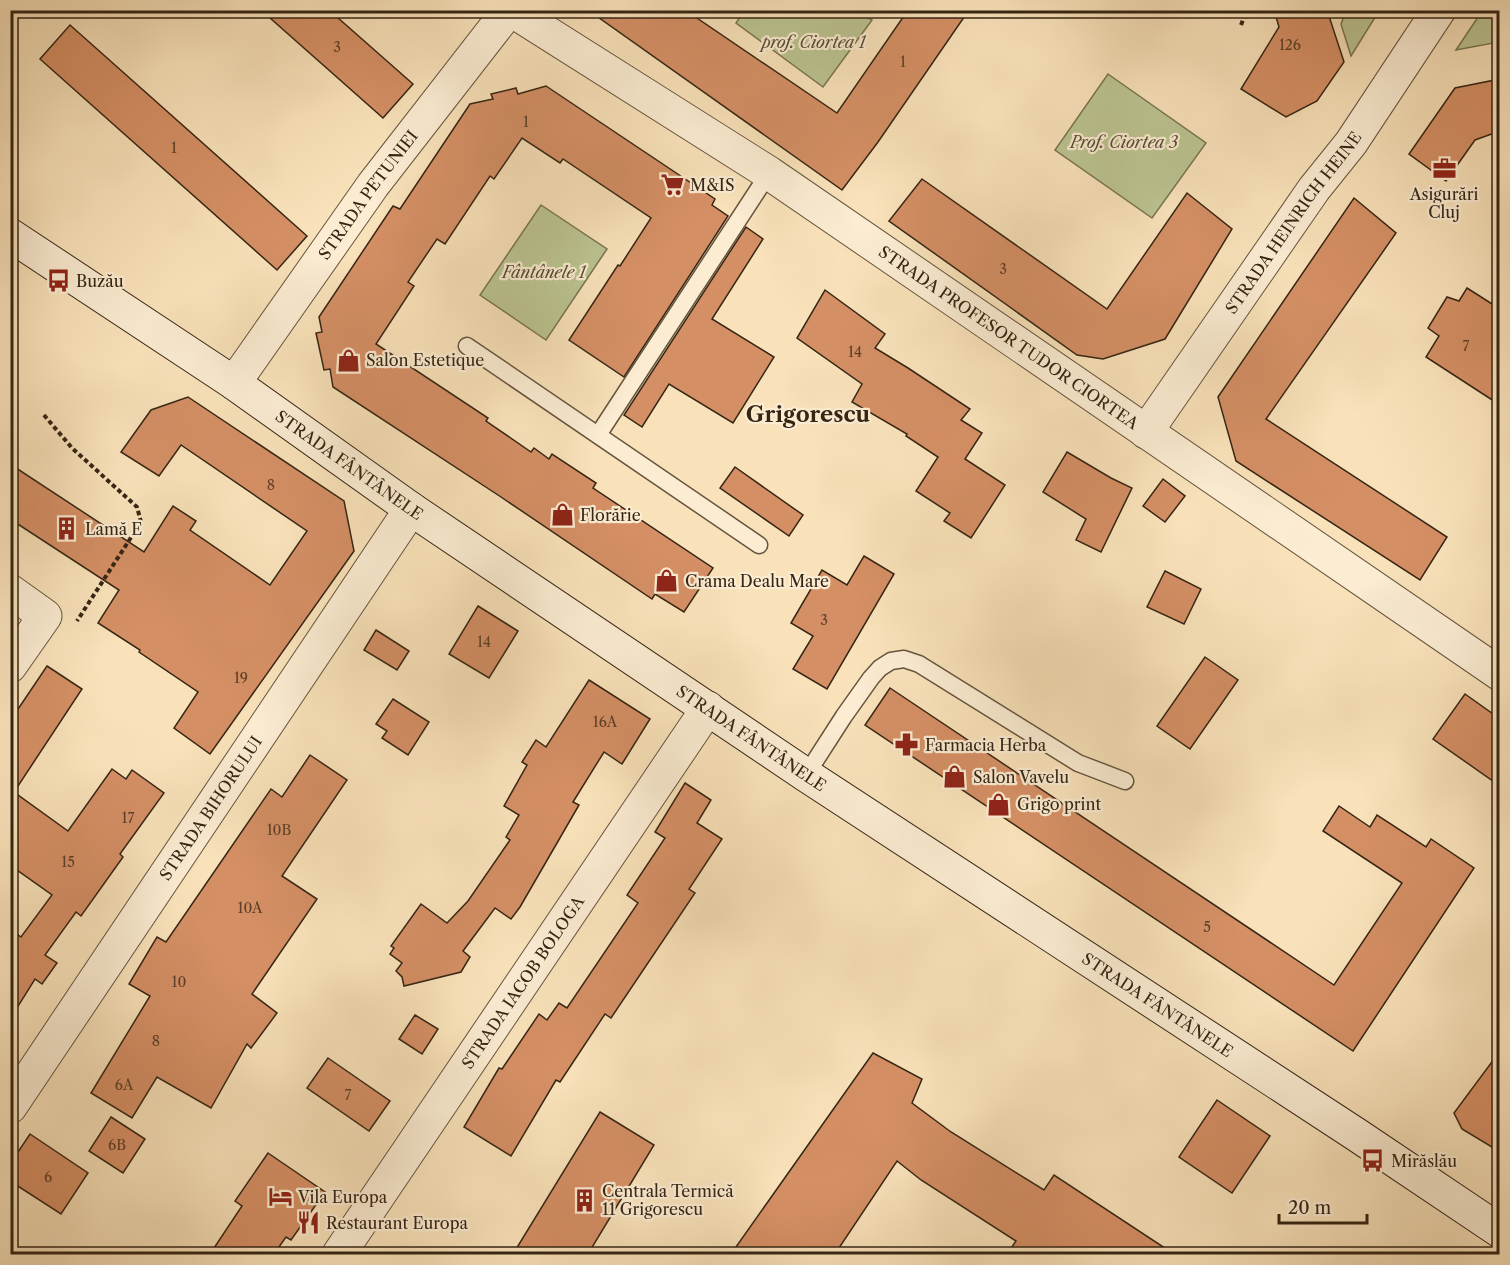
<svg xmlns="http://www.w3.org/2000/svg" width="1510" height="1265" font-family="'Libre Caslon Text',serif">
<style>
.green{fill:#bbc491;stroke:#787452;stroke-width:1.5}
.building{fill:#d58f65;stroke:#352514;stroke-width:1.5}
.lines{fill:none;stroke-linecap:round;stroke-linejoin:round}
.service-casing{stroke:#66543e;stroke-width:19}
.minor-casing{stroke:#66543e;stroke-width:35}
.secondary-casing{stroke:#352514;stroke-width:35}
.path{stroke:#352514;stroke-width:4;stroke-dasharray:4.5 3;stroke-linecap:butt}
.service{stroke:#fbecd2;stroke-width:16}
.minor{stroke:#fbecd2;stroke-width:33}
.secondary{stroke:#fbecd2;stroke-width:33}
.labels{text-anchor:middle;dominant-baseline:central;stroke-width:4.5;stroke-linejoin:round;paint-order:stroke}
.number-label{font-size:14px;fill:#5d4028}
.park-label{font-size:16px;font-style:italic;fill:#564d33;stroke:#fbecd2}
.poi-label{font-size:16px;fill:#352514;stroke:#fbecd2;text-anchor:start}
.street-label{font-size:16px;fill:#352514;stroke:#fbecd2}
.district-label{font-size:22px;font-weight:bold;fill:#352514;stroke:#fbecd2}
</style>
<rect width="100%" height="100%" fill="#f9e2ba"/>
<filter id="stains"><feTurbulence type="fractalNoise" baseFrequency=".00333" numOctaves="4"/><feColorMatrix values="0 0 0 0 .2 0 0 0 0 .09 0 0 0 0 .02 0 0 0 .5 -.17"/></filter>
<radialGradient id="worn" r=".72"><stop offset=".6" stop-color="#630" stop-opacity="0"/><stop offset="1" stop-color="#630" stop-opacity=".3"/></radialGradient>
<!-- green -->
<g class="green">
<polygon points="744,11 856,11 872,20 823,87 736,23"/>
<polygon points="1346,11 1379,11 1351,56 1341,24"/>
<polygon points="1482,11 1499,11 1499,42 1456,50"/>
<polygon points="1108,74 1206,143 1152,218 1055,150"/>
<polygon points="541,205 607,249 546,340 480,295"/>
</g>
<!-- building -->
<g class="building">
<polygon points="261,10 329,10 413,84 383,118"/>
<polygon points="588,10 685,10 837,113 908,10 969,10 878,142 842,190"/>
<polygon points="1274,10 1327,10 1344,62 1317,101 1286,117 1241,89 1279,27"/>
<polygon points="70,25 307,236 277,270 40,59"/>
<polygon points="1500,79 1500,131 1475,140 1446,181 1409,154 1455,88"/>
<polygon points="546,86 715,199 712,205 728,216 624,377 569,340 618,265 620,266 651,218 563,159 560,163 522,138 494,179 490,176 445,244 437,239 408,282 414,286 376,344 488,418 486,421 531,452 534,448 549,459 552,454 596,483 593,488 713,568 684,612 655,594 652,599 501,497 333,387 330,369 324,370 316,333 322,332 319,317 393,206 400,209 470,104 493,99 491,94 516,88 518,94"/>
<polygon points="922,179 1107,309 1187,193 1232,229 1165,339 1103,359 1077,355 889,221"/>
<polygon points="1354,198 1396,233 1266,419 1447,537 1420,580 1236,461 1218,397"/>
<polygon points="746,227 763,239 712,319 774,357 733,423 669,384 642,427 624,415"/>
<polygon points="1467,288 1500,309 1500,405 1426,357 1439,336 1428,328 1447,297 1459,301"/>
<polygon points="825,290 885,334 875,348 908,368 970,409 961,420 982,433 965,459 1005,485 971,538 944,521 950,513 916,491 938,457 906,436 907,434 852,402 862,384 797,338"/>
<polygon points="188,397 344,501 354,551 210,754 174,728 198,692 139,652 140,650 98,623 119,590 10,519 10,464 144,552 173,506 196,521 190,530 270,585 307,531 181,445 159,476 121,452 151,410"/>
<polygon points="1067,452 1111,478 1132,488 1101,552 1076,540 1086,519 1043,492"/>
<polygon points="735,467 803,515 789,536 720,488"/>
<polygon points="1163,479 1185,496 1165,522 1143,506"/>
<polygon points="864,556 894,574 827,689 793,669 813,636 791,623 822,570 847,585"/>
<polygon points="1165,571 1201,589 1184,624 1147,607"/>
<polygon points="478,606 518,631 489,678 449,654"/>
<polygon points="376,630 409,651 397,670 364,650"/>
<polygon points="1205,657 1238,680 1190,749 1157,726"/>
<polygon points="47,666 82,689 14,792 68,831 112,769 126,779 132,770 164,793 120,854 123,857 81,916 76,912 45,955 57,963 42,984 35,979 10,1019 10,929 21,937 52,895 10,865 10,721"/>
<polygon points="589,680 650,719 622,764 604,752 573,802 579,805 520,907 511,919 495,908 463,951 470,957 461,972 404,986 402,977 396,971 402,963 390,954 394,948 391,946 421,904 447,923 468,901 510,840 506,837 519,815 504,806 527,765 522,762 536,740 546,747"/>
<polygon points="890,688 1334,985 1402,883 1323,831 1339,806 1370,827 1377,815 1426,847 1431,839 1474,868 1353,1051 865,725"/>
<polygon points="1465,694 1500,719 1500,786 1433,739"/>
<polygon points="393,699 429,722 408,755 382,738 387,731 376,724"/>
<polygon points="310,755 347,780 282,876 317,899 252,994 277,1013 251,1048 247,1044 211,1108 157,1077 132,1118 91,1093 150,996 129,984 157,937 166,942 271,789 282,797"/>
<polygon points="685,783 711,800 697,823 722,839 689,889 695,893 611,1018 605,1014 560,1082 556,1080 511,1156 464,1127 499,1068 502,1069 539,1014 547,1020 559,1003 567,1008 638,903 627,895 665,838 655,832"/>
<polygon points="415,1015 438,1029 422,1054 399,1039"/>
<polygon points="1500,1051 1500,1152 1462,1129 1454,1113"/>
<polygon points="873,1053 922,1079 912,1103 951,1132 1044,1190 1054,1175 1174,1254 1007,1254 1016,1241 921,1180 897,1161 835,1254 731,1254"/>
<polygon points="328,1058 390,1101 369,1131 307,1088"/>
<polygon points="1217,1100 1270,1136 1232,1193 1179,1157"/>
<polygon points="600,1112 654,1145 588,1254 513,1254"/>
<polygon points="111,1117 145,1139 123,1173 89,1151"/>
<polygon points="30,1134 88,1173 61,1214 10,1181 10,1164"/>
<polygon points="268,1153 325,1192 291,1240 286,1237 274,1254 210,1254 242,1206 235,1201"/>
</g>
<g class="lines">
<defs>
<g id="service">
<polyline points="467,346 759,545"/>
<polyline points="598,435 769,173"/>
<polyline points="806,775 844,716 871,678 880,668 891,661 904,659 919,664 1078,763 1125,781"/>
</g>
<g id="minor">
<path id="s1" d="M511,10L769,173L1500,674"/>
<path id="s2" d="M234,383L373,185L509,10"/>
<path id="s3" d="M1146,432L1314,189L1351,143L1439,10"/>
<polyline points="10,591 45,616 10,666"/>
<path id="s4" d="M10,1107L411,509"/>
<path id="s5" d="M339,1254L708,708"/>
</g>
<g id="secondary">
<path id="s6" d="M10,235L234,383L411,509L806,775L1357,1135L1500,1231"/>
</g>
</defs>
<!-- service casing -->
<use href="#service" class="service-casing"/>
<!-- minor casing -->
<use href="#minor" class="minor-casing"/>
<!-- secondary casing -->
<use href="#secondary" class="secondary-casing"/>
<!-- path -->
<g class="path">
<polyline points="1241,25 1247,10"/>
<polyline points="44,415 72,448 137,507 141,522 77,621"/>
<polyline points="1495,488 1500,488"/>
</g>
<!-- service -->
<use href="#service" class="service"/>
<!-- minor -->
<use href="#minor" class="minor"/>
<!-- secondary -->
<use href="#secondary" class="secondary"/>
</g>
<!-- icons -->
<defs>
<symbol id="office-bare" viewBox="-9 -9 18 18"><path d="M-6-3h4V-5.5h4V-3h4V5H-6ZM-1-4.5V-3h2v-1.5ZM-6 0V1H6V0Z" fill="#8f2418" stroke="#fbecd2" stroke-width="2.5" paint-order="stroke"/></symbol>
<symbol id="supermarket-bare" viewBox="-9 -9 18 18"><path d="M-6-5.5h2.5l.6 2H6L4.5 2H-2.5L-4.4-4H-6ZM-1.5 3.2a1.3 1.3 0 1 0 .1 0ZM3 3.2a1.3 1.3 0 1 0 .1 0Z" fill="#8f2418" stroke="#fbecd2" stroke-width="2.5" paint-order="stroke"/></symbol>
<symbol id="bus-bare" viewBox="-9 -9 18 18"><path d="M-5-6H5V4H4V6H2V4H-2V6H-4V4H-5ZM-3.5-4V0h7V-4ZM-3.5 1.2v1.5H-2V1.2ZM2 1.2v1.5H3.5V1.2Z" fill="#8f2418" stroke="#fbecd2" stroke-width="2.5" paint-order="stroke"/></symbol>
<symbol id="shop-bare" viewBox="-9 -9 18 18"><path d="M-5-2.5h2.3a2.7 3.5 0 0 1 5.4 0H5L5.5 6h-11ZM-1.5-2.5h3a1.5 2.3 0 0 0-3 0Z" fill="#8f2418" stroke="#fbecd2" stroke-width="2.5" paint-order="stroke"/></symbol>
<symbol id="building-bare" viewBox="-9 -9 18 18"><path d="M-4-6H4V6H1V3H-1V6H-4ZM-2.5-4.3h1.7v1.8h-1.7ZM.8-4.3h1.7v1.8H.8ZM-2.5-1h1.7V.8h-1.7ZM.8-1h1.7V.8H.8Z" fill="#8f2418" stroke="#fbecd2" stroke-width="2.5" paint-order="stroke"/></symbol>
<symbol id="pharmacy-bare" viewBox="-9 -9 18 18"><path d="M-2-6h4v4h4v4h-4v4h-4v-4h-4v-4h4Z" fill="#8f2418" stroke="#fbecd2" stroke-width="2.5" paint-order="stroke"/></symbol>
<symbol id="hotel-bare" viewBox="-9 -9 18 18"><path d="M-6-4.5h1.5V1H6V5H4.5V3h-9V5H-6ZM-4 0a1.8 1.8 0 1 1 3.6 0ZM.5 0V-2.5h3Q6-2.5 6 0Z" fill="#8f2418" stroke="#fbecd2" stroke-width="2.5" paint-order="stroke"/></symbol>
<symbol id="restaurant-bare" viewBox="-9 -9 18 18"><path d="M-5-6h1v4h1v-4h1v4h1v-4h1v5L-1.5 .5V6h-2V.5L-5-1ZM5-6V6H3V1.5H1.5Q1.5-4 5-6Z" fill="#8f2418" stroke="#fbecd2" stroke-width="2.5" paint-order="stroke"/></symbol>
</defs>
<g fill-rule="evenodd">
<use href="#office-bare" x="1428" y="152" width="33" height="33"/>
<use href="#supermarket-bare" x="656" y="168" width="33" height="33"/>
<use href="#bus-bare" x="42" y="264" width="33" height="33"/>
<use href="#shop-bare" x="332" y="344" width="33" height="33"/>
<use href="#shop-bare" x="546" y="498" width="33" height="33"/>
<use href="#building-bare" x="50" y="512" width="33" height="33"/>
<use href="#shop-bare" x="650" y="564" width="33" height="33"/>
<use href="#pharmacy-bare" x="890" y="728" width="33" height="33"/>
<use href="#shop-bare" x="938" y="760" width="33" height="33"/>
<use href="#shop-bare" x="982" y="788" width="33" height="33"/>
<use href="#bus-bare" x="1356" y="1144" width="33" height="33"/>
<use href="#hotel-bare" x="264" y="1180" width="33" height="33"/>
<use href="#building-bare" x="568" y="1184" width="33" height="33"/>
<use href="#restaurant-bare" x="292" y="1206" width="33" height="33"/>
</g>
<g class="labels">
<!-- number labels -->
<g class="number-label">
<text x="1290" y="45">126</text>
<text x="337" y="47">3</text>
<text x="903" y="62">1</text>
<text x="526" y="122">1</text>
<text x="174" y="148">1</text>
<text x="1003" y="269">3</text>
<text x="1466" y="346">7</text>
<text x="855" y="352">14</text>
<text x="271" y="485">8</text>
<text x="824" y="620">3</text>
<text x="484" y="642">14</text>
<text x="241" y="678">19</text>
<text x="605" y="722">16A</text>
<text x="128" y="818">17</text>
<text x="279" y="830">10B</text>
<text x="68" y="862">15</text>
<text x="250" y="908">10A</text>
<text x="1207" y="927">5</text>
<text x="179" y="982">10</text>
<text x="156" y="1041">8</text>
<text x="124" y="1085">6A</text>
<text x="348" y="1095">7</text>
<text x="117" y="1145">6B</text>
<text x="48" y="1177">6</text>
</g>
<!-- park labels -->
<g class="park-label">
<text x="814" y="42">prof. Ciortea 1</text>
<text x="1124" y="142">Prof. Ciortea 3</text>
<text x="544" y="272">Fântânele 1</text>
</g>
<!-- poi labels -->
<g class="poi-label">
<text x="690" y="185">M&amp;IS</text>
<text x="1444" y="194" text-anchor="middle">Asigurări<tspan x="1444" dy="18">Cluj</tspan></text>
<text x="76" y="281">Buzău</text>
<text x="366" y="360">Salon Estetique</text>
<text x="580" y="515">Florărie</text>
<text x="85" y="529">Lamă E</text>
<text x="685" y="581">Crama Dealu Mare</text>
<text x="925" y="745">Farmacia Herba</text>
<text x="973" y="777">Salon Vavelu</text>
<text x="1017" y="804">Grigo print</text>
<text x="1391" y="1161">Mirăslău</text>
<text x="602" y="1191">Centrala Termică<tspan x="602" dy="18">11 Grigorescu</tspan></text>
<text x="298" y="1197">Vila Europa</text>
<text x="326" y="1223">Restaurant Europa</text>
</g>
<!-- street labels -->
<g class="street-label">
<text stroke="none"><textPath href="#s2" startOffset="231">STRADA PETUNIEI</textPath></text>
<text stroke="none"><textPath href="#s3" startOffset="256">STRADA HEINRICH HEINE</textPath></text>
<text stroke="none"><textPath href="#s1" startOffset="596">STRADA PROFESOR TUDOR CIORTEA</textPath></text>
<text stroke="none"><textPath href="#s6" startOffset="410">STRADA FÂNTÂNELE</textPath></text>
<text stroke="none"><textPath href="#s6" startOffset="896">STRADA FÂNTÂNELE</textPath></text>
<text stroke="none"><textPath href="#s4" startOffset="360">STRADA BIHORULUI</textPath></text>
<text stroke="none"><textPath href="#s5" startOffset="328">STRADA IACOB BOLOGA</textPath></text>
<text stroke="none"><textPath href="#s6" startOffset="1382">STRADA FÂNTÂNELE</textPath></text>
</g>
<!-- district labels -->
<g class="district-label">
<text x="808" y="414">Grigorescu</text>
</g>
</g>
<!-- margin -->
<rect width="1510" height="1265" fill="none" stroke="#f9e2ba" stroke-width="36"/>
<rect x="12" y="12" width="1486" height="1241" fill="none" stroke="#352514" stroke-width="3"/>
<rect x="18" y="18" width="1474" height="1229" fill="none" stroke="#352514" stroke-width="1.5"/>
<!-- scale -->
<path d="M1279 1214v9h88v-9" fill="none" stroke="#352514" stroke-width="3"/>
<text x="1288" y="1214" font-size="18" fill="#352514" stroke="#fbecd2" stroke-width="4.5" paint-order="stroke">20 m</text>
<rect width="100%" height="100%" filter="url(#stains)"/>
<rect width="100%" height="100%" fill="url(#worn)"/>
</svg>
